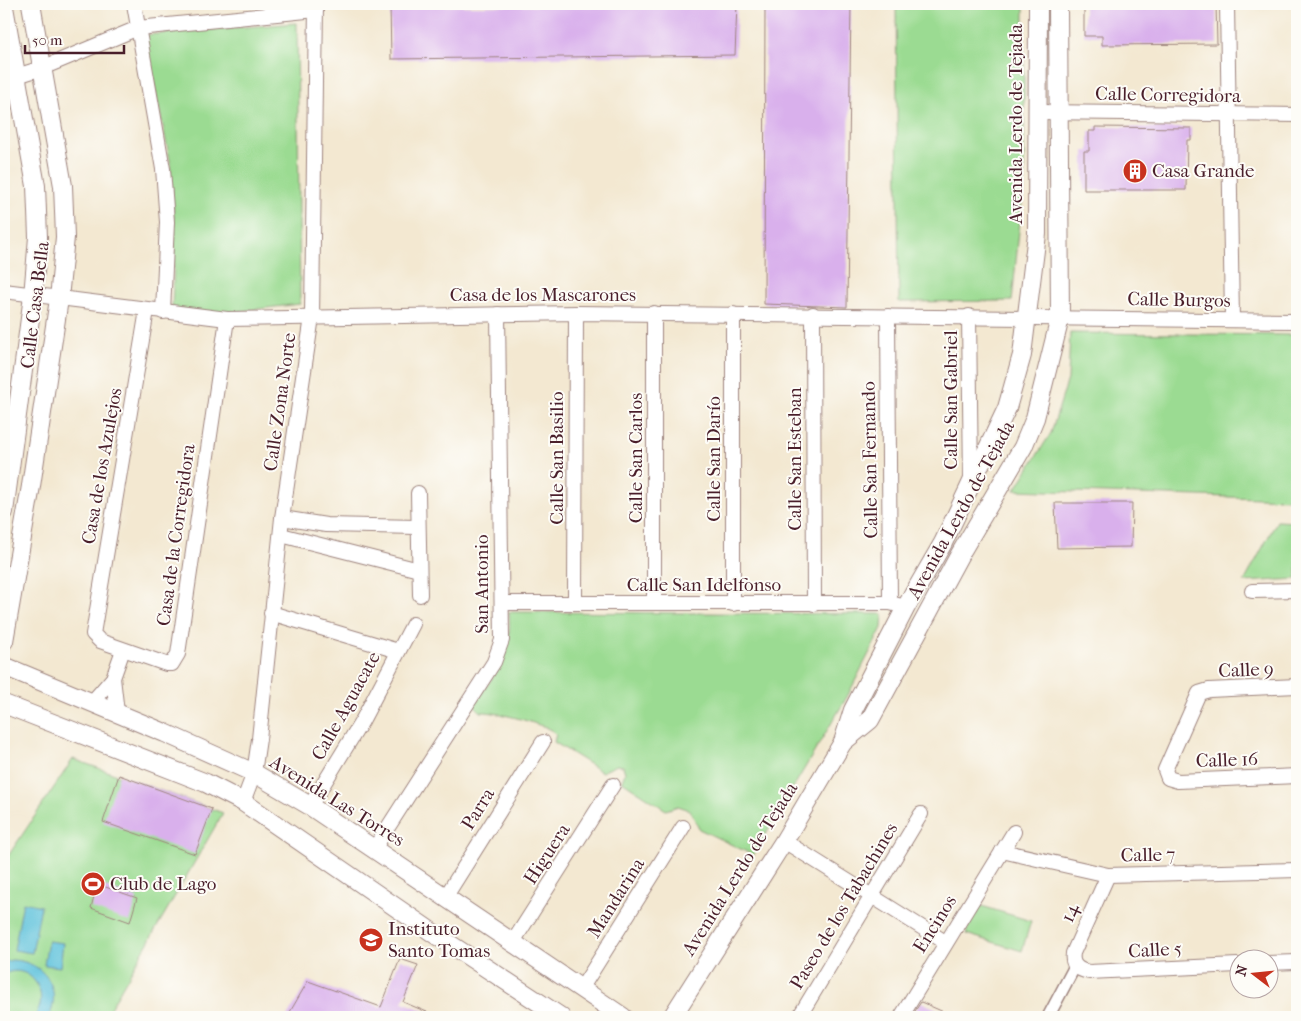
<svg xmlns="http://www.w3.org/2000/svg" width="1301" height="1021" font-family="'IM FELL French Canon',serif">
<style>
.green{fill:#9bdb92;stroke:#727d5e}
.water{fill:#5ec2dc;stroke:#547084}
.building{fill:#d9b0ec}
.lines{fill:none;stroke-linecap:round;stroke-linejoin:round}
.pedestrian-casing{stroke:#9e847e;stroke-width:14}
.minor-casing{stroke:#9e847e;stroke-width:16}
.tertiary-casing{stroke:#9e847e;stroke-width:20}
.pedestrian{stroke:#fff;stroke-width:11}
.minor{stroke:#fff;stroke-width:14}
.tertiary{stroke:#fff;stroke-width:18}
.labels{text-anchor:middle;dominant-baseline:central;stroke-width:4;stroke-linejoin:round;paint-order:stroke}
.street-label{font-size:19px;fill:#4a1f2b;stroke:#fdfcf7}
.poi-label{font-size:19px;fill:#4a1f2b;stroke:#fdfcf7;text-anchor:start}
</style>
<rect width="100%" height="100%" fill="#fdfcf7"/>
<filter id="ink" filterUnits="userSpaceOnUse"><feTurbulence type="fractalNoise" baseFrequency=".02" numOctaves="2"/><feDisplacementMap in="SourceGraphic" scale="10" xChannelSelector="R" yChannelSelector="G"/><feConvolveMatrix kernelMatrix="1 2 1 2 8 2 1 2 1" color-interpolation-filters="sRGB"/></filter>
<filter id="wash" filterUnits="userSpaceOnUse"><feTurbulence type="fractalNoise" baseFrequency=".0096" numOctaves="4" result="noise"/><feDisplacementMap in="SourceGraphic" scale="20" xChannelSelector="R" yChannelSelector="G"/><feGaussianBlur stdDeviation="1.12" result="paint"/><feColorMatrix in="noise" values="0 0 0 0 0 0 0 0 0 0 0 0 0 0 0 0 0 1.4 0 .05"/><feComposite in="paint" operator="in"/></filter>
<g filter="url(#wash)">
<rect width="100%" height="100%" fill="#f3e8d1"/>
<!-- green -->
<g class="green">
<polygon points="896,4 1024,4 1024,181 1012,301 899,302"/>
<polygon points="297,23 300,304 225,313 172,309 175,235 170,160 144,35"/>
<polygon points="1070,333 1297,335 1297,519 1293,519 1289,499 1015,490 1051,433 1068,379"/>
<polygon points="1277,521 1297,522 1297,579 1244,582"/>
<path d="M509,612L883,614L882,628L847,697L753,855L699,829L690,810L678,806L666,810L622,781L625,773L623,766L617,765L602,772L554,742L556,734C549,725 495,711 481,712L473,704C496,674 513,653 509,612Z"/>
<polygon points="73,759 223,813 105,1017 4,1017 4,862"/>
<polygon points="975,904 1031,921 1022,951 966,934"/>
</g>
<!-- water -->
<g class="water">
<polygon points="23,902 41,906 32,953 14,950"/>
<polygon points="48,941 63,943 60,967 44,965"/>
<path d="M12,960C43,961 63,988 49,1017H34C52,996 31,961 4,974V962Z"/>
</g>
<g id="blocks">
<!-- building -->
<g class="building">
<polygon points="582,4 737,4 735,55 391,59 390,6 583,6"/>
<polygon points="765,4 851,4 847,307 764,304"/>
<polygon points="1084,4 1216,4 1217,44 1102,45 1102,36 1084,36"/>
<polygon points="1095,127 1191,128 1191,140 1187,140 1186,190 1084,190 1084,151 1089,151 1089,131 1095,131"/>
<polygon points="1055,503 1132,503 1131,547 1057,548"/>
<polygon points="119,775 212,809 195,854 103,822"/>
<polygon points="97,884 137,898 130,922 91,908"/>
<polygon points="400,959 418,965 403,1002 439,1017 287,1017 308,981 381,1007"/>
<polygon points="921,1002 955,1017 911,1017"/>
</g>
</g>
</g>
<g filter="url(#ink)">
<use href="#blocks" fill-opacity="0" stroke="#9e847e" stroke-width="1"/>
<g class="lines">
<defs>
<polyline id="pedestrian" points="1048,1017 1075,966"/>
<g id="minor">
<polyline points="134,4 163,169 167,222 163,312"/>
<polyline points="1227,4 1232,320"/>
<polyline points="4,80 42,68 138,28 316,10"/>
<polyline points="1039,112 1297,115"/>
<polyline points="4,291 227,319 576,313 1297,321"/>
<polyline points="147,310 93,634 100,641 166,664 172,664 178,654 227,319"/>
<polyline points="813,314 814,604"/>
<polyline points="888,316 890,603"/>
<polyline points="969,316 971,482"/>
<polyline points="418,493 420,595"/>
<polyline points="282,518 326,525 417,527"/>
<polyline points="281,535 419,570"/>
<polyline points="1252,591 1297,590"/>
<polyline points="502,603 890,603 906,607"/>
<polyline points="575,603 576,313"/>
<polyline points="654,603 654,313"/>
<polyline points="733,604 733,314"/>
<polyline points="271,613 398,651"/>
<polyline points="113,678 117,712"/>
<polyline points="1297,686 1209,690 1199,693 1165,770 1168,778 1178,781 1297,776"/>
<polyline points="92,702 113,678 123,650"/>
<polyline points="243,802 254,773 259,739 282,518 312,317 316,4"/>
<polyline points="310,806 362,721 413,624"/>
<polyline points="784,841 945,942"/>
<polyline points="374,849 494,662 502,640 498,314"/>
<polyline points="1002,851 1108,875 1297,870"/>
<path d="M1108,875L1073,953C1071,965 1078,970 1089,972L1238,965"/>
<polyline points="446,896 543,742"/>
<polyline points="513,942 613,785"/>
<polyline points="1268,963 1297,962"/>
<polyline points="581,989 683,827"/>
<polyline points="799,1017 921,814"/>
<polyline points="901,1017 1014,832"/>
</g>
<g id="tertiary">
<polyline points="4,7 36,186 38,237 33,296 4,512"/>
<polyline points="4,641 31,486 59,299 65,237 63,186 31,4"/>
<polyline points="4,666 165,733 254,773 310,806 623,1017"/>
<polyline points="4,704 206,783 243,802 439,937 561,1017"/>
<polyline points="843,742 870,720 960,554 1023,447 1035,418 1060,318 1058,4"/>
<polyline points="672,1017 784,841 843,742 853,710 906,607 943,543 1007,408 1022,355 1037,234 1038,4"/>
</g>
</defs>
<!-- pedestrian casing -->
<use href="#pedestrian" class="pedestrian-casing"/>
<!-- minor casing -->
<use href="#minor" class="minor-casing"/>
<!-- tertiary casing -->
<use href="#tertiary" class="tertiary-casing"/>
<!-- pedestrian -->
<use href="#pedestrian" class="pedestrian"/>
<!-- minor -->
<use href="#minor" class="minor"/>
<!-- tertiary -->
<use href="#tertiary" class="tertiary"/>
</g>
</g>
<!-- icons -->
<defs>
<symbol id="building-disc" viewBox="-11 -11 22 22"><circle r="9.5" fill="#c8321e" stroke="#fdfcf7"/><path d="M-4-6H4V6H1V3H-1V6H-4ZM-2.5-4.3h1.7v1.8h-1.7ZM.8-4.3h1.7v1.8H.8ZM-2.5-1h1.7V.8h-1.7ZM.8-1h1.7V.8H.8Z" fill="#fff"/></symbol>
<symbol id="stadium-disc" viewBox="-11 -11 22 22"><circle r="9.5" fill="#c8321e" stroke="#fdfcf7"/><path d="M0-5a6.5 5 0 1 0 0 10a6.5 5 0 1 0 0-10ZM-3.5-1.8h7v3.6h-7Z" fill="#fff"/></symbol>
<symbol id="school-disc" viewBox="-11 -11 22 22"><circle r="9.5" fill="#c8321e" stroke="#fdfcf7"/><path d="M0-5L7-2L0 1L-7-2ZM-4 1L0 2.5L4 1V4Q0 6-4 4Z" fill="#fff"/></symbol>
</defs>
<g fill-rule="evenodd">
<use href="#building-disc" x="1121" y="157" width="28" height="28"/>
<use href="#stadium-disc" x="79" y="870" width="28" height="28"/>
<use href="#school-disc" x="357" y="926" width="28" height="28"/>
</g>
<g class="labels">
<!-- street labels -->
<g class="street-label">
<text transform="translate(1168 95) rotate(1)">Calle Corregidora</text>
<text transform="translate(1016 124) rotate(-90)">Avenida Lerdo de Tejada</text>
<text x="543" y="295">Casa de los Mascarones</text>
<text transform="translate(1179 300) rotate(1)">Calle Burgos</text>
<text transform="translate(35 305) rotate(-83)">Calle Casa Bella</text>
<text transform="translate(951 400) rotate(-90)">Calle San Gabriel</text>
<text transform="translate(280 402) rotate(-82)">Calle Zona Norte</text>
<text transform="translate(557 458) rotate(-90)">Calle San Basilio</text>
<text transform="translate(636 458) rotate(-90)">Calle San Carlos</text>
<text transform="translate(714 459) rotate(-90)">Calle San Darío</text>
<text transform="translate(795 459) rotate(-90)">Calle San Esteban</text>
<text transform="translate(870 460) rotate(-91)">Calle San Fernando</text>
<text transform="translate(102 466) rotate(-80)">Casa de los Azulejos</text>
<text transform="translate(961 510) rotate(-61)">Avenida Lerdo de Tejada</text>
<text transform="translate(176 535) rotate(-82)">Casa de la Corregidora</text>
<text transform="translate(482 584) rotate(-90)">San Antonio</text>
<text x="704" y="585">Calle San Idelfonso</text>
<text transform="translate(1246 670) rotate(-2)">Calle 9</text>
<text transform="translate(346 706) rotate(-61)">Calle Aguacate</text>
<text transform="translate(1227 760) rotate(-2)">Calle 16</text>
<text transform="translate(337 801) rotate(32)">Avenida Las Torres</text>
<text transform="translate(478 809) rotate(-58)">Parra</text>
<text transform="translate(547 854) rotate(-57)">Higuera</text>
<text transform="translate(1148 855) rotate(-1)">Calle 7</text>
<text transform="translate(740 869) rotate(-58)">Avenida Lerdo de Tejada</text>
<text transform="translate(616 898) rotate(-58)">Mandarina</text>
<text transform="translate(844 906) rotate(-59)">Paseo de los Tabachines</text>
<text transform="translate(1070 913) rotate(-66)">14</text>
<text transform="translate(935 924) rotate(-58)">Encinos</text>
<text transform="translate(1155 950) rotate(-3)">Calle 5</text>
</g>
<!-- poi labels -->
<g class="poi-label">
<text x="1152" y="171">Casa Grande</text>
<text x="110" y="884">Club de Lago</text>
<text x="388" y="929">Instituto<tspan x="388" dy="22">Santo Tomas</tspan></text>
</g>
</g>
<!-- margin -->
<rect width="1301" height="1021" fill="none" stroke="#fdfcf7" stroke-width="20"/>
<!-- north arrow -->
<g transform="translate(1254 974) rotate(286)"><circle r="24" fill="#fdfcf7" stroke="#b5a4a5"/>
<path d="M0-4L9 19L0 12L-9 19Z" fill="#c8321e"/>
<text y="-8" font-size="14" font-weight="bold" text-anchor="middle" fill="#4a1f2b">N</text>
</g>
<!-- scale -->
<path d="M25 45v8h99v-8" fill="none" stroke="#4a1f2b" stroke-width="2.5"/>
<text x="32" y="45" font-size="15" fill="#4a1f2b" stroke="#fdfcf7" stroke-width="4" paint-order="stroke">50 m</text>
</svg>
